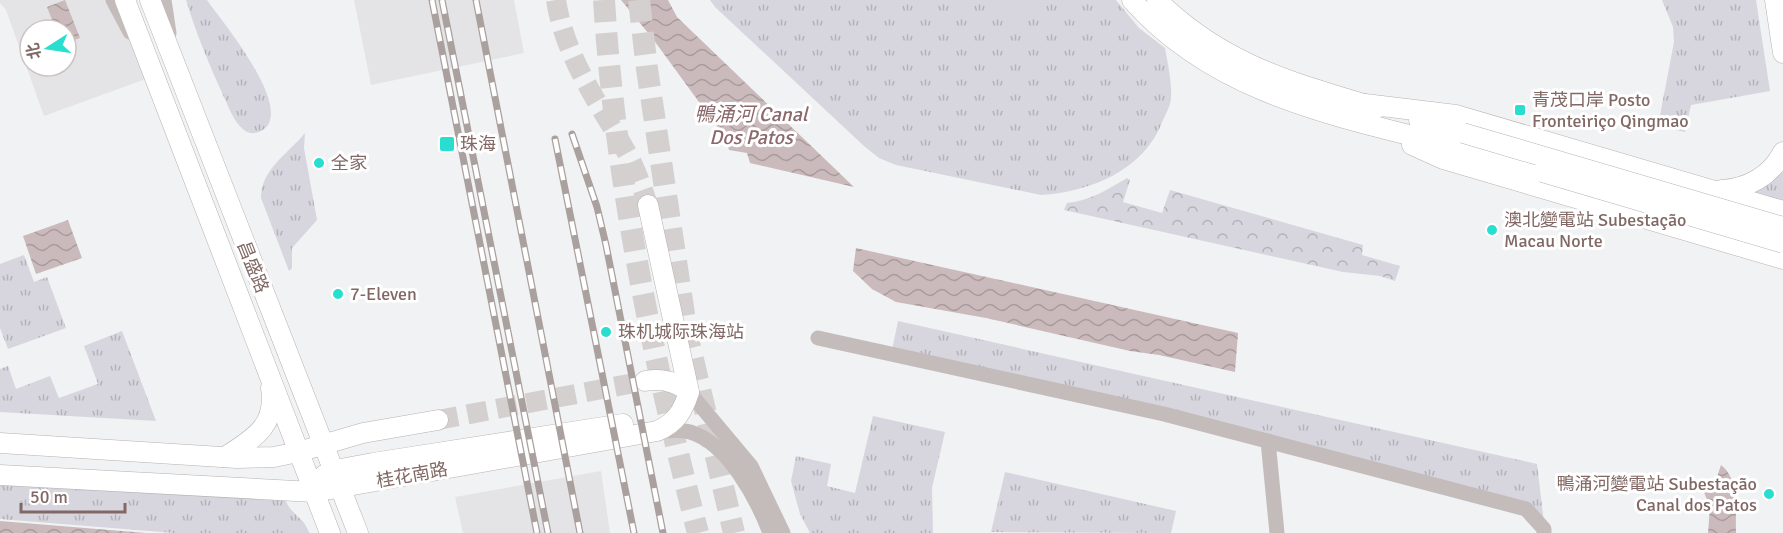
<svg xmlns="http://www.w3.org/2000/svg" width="1783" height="533" font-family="Signika,'Noto Sans SC',sans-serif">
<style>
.built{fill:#e4e3e5;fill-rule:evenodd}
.grass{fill:url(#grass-tufts)}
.forest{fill:url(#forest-crowns)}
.garden{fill:#d7d5de}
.water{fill:url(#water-waves)}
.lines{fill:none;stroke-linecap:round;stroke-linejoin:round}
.major-tunnel{stroke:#d5d0d0;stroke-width:20;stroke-dasharray:20 10;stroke-linecap:butt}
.highway-tunnel{stroke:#d5d0d0;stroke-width:22;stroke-dasharray:22 11;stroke-linecap:butt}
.major-casing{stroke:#b8b1b0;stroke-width:21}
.minor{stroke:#c3bcba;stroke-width:15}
.major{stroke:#fff;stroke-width:20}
.rail-casing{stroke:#aaa09e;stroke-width:7}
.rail{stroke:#fff;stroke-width:4.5;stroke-dasharray:14;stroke-linecap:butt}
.major-bridge-casing{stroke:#b8b1b0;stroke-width:21;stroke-linecap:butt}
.major-bridge{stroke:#fff;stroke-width:20}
.poi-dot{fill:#27decf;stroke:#fff;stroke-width:2}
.labels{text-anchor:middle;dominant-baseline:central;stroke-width:6;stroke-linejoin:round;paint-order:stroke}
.poi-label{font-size:18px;fill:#816864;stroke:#fff;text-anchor:start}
.street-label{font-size:18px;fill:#816864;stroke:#fff}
.water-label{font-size:20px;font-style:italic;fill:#8c696b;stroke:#fff}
</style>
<defs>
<pattern id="grass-tufts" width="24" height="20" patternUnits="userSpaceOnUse" patternTransform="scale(1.5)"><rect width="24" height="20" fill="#d7d5de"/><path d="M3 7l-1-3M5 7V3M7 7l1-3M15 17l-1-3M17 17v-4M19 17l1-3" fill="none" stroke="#b4b1b8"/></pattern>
<pattern id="forest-crowns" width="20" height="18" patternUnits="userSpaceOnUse" patternTransform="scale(1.5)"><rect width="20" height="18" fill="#d7d5de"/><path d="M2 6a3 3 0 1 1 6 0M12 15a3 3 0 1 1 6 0" fill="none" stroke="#b4b1b8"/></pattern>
<pattern id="water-waves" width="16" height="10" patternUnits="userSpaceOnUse" patternTransform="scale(1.5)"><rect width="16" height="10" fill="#cababb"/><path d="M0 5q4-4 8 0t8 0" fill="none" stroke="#a99b9c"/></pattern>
</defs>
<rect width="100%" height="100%" fill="#f1f2f4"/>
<!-- built -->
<g class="built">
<path d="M0,0H112L154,76L44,116L6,10L0,3ZM30,30H66V66H30Z"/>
<polygon points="354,0 514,0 524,53 371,85"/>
<polygon points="601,471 610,533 463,533 455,497"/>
</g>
<!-- grass -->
<g class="grass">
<path d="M186,0H207C221,20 298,112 261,131C255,134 249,134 244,130C233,121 229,107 223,95C209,64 196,33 186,0Z"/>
<path d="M710,0H1116L1139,28L1165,48C1168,65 1172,82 1171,99C1170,106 1166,114 1163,120C1145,170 1090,192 1041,195L896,165L879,158L864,146L715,7Z"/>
<polygon points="1662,0 1756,0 1770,91 1691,105 1685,132 1658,126 1674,42 1673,27"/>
<path d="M305,133L304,148L317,220L292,248V268L289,271L261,198C261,169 288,154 305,133Z"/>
<polygon points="1783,172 1783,203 1749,194 1765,185"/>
<polygon points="24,255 34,282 47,277 66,328 8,349 0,328 0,264"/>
<polygon points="898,321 1537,464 1544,523 1528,504 892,350"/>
<polygon points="122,331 156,421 0,412 0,369 8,366 16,389 50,376 59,398 98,384 84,346"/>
<polygon points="873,416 945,432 932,488 933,533 810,533 800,514 791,481 796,456 831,464 827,486 855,493"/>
<polygon points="1005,472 1176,511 1171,533 991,532"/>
<path d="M0,477L284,493C287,515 304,515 309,533H174L0,519Z"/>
</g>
<!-- forest -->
<path class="forest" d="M1127,178L1130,180L1123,202L1162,213L1170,190L1363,245L1362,255L1400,266L1395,281L1380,276L1343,272L1064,210L1067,203C1090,201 1108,189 1127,178Z"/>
<!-- garden -->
<polygon class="garden" points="985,0 1031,0 1005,23"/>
<!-- water -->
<g class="water">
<polygon points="65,0 80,38 66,43 66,30 56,30 47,7"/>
<polygon points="621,0 668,0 677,17 854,187 750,163 747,153 729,150 725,134 715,124 653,39"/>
<polygon points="68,220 82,258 36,274 23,236"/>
<polygon points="856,248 1238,333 1235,372 1159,355 1130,351 986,318 896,302 872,289 853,271"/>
<path d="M1721,465C1740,479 1735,512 1736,533H1708L1710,507L1699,480H1716Z"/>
<polygon points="0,521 146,533 0,533"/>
</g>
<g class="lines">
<!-- major-tunnel -->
<g class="major-tunnel">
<path d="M556,0C565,58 599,103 627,153C636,169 642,187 648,205"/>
<polyline points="438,420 645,381"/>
</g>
<!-- highway-tunnel -->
<g class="highway-tunnel">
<path d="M604,0C615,180 653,359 698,533"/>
<polyline points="639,0 647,69 687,334 734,533"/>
</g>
<defs>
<g id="major">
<polyline points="125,0 330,533"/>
<polyline points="150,0 358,533"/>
<path d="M1132,0C1212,90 1325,114 1437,142C1472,151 1507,162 1542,172"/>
<path d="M1157,0C1221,64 1293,83 1377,108"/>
<polyline points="1775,0 1783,53"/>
<polyline points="1365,104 1456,115 1783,211"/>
<polyline points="1419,120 1463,133"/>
<polyline points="1412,145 1443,159 1783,259"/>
<path d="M1721,190C1747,189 1771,176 1783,152"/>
<path d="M645,381C662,378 676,381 689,392"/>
<polyline points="0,443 237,458 274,457 298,452 363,433 438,420"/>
<path d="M225,457C253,439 277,426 271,388"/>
<path d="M0,475L314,492L657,431C676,423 683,411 689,392L648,205"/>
<polyline points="324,475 335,470 373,463 623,424"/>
</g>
</defs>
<!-- major casing -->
<use href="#major" class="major-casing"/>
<!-- minor -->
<g class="minor">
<polyline points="113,0 130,32"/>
<polyline points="164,0 169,33"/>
<polyline points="818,338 1164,414 1526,509 1544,529 1544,533"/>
<polyline points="689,392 751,466 783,533"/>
<path d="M657,431C668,431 679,429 690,432C728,443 757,499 770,533"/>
<polyline points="1268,441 1277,533"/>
</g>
<!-- major -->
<use href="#major" class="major"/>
<defs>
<g id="rail">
<polyline points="432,0 537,533"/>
<polyline points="442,0 548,533"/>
<polyline points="476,0 580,533"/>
<polyline points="572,134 597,207 606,245 663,533"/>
<polyline points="555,139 634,533"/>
</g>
</defs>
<!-- rail casing -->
<use href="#rail" class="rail-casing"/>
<!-- rail -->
<use href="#rail" class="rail"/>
<defs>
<g id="major-bridge">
<polyline points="1463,133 1783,227"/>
<polyline points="1542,172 1783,243"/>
</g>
</defs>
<!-- major-bridge casing -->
<use href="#major-bridge" class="major-bridge-casing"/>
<!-- major-bridge -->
<use href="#major-bridge" class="major-bridge"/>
</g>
<!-- markers -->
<g class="poi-dot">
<rect x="1514" y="104" width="12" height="12" rx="3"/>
<rect x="439" y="136" width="16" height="16" rx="3"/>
<circle cx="319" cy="163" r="6"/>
<circle cx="1492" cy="230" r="6"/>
<circle cx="338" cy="294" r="6"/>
<circle cx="606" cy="332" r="6"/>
<circle cx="1769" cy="494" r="6"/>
</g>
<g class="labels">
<!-- poi labels -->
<g class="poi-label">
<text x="1532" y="100">青茂口岸 Posto<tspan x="1532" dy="21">Fronteiriço Qingmao</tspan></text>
<text x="460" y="144">珠海</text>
<text x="331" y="163">全家</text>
<text x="1504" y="220">澳北變電站 Subestação<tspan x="1504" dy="21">Macau Norte</tspan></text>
<text x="350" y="294">7-Eleven</text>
<text x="618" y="332">珠机城际珠海站</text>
<text x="1757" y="484" text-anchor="end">鴨涌河變電站 Subestação<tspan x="1757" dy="21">Canal dos Patos</tspan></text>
</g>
<!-- street labels -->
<g class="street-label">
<text transform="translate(253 267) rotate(68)">昌盛路</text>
<text transform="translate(412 475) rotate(-10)">桂花南路</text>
</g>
<!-- water labels -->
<g class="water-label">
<text x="751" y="114">鴨涌河 Canal<tspan x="751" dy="23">Dos Patos</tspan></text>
</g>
</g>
<!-- north arrow -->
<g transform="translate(48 48) rotate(258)"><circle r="28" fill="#ffffff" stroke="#cdc3c1" stroke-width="1.5"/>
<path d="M0-4.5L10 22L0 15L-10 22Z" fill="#27decf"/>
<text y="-9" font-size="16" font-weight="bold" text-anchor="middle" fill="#816864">北</text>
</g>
<!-- scale -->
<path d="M21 503v9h104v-9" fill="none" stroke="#816864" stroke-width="3"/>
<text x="30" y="503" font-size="18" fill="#816864" stroke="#ffffff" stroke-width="4.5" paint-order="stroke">50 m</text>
</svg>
